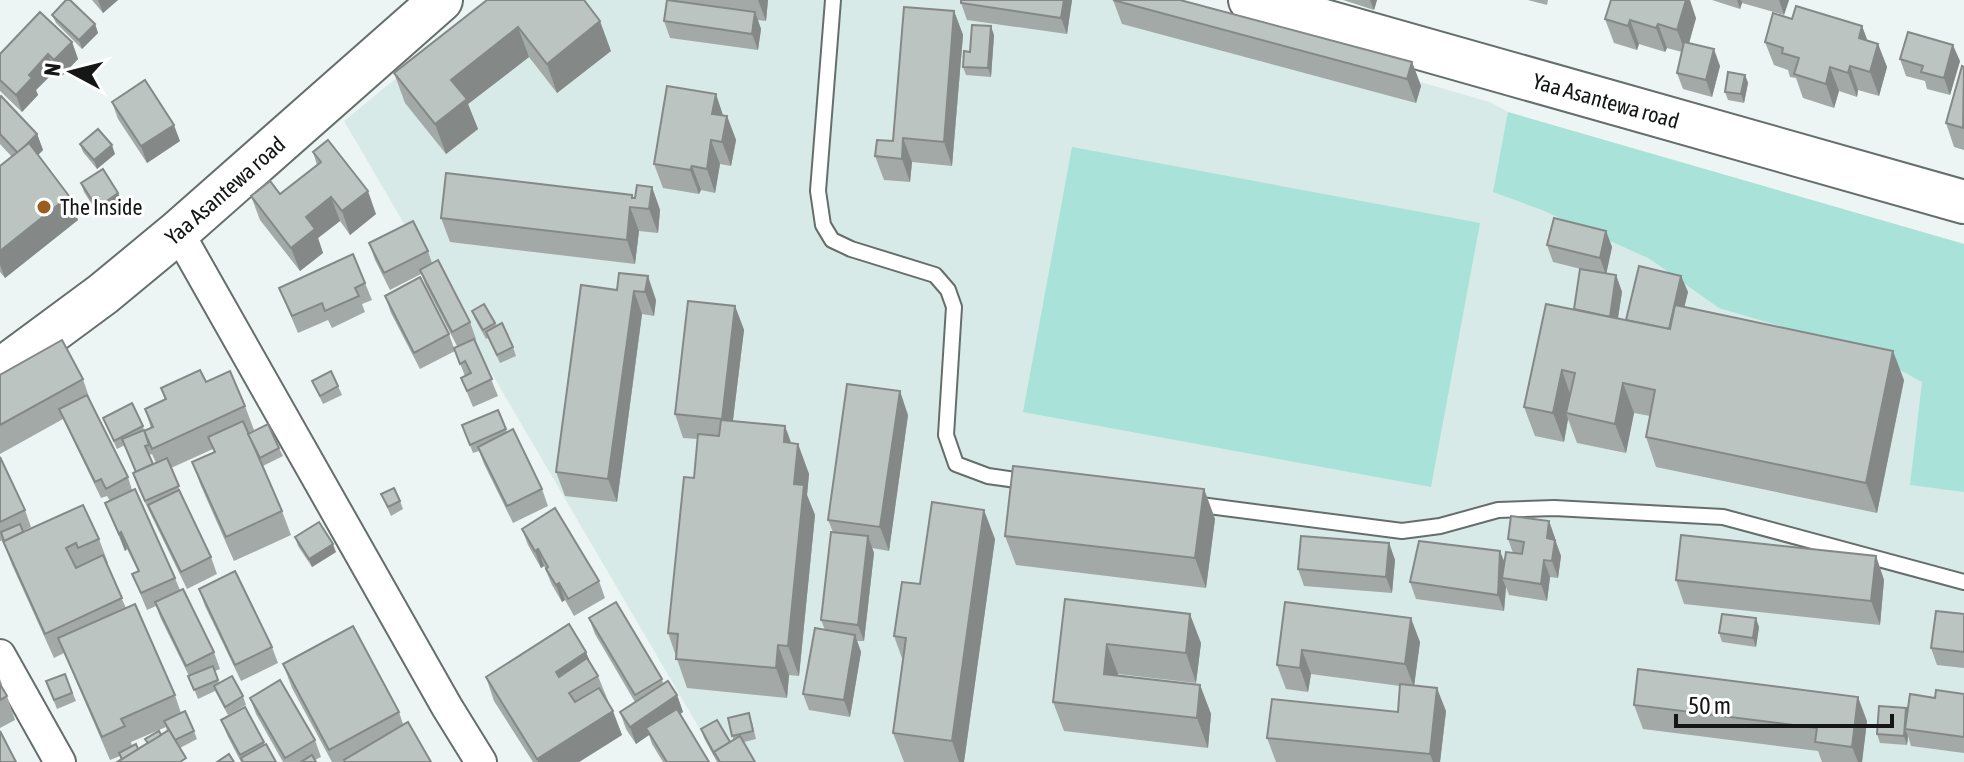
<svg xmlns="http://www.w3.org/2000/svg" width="1964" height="762" font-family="'Asap Condensed',sans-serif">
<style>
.built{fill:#d8eae7}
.green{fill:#a9e2d8}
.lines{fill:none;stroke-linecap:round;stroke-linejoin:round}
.lane-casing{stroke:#666e6c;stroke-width:18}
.street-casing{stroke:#666e6c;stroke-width:34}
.secondary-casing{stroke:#666e6c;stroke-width:46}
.lane{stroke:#fff;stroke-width:14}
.street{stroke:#fff;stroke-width:30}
.secondary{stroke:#fff;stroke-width:42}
.wall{fill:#a2a9a7;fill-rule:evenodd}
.shaded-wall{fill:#848988}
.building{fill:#bcc4c2;stroke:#848988;stroke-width:2}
.poi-dot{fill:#9a5d20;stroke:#fff;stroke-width:3}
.labels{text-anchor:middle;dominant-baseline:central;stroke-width:6;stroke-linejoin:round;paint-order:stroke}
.street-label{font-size:22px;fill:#141716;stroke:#fff}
.poi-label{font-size:22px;fill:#141716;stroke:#fff;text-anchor:start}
</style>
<rect width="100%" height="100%" fill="#ecf5f3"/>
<!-- built -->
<polygon class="built" points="491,0 1134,0 1490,102 1508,112 1964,244 1964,762 719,762 344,121"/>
<!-- green -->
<g class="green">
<polygon points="1508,112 1964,244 1964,492 1910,485 1922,382 1865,351 1719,308 1650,259 1542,210 1493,192"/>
<polygon points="1072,147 1480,223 1431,487 1023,412"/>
</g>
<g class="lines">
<defs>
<g id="lane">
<polyline points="833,0 818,191 823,225 832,240 851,249 935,275 948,290 954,307 946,435 956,464 988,476 1030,482"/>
<polyline points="1193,504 1402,531 1440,526 1498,510 1554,508 1723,517 1964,582"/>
</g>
<g id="street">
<polyline points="178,232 447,707 481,762"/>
<polyline points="0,655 60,762"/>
</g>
<g id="secondary">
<path id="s1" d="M1250,0L1964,202"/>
<path id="s2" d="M0,370L103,294L178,232L441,0"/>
</g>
</defs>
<!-- lane casing -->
<use href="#lane" class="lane-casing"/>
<!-- street casing -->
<use href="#street" class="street-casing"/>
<!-- secondary casing -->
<use href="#secondary" class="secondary-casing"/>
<!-- lane -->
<use href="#lane" class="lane"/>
<!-- street -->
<use href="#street" class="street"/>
<!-- secondary -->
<use href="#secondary" class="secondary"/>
</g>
<!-- wall -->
<g class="wall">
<polygon points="92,0 118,0 103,13"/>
<polygon points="487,0 611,51 557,93 529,57 468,104 478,129 446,154 405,103 394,73"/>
<polygon points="667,0 768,0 766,21 758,20 761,29 758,50 670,38 664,21"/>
<polygon points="961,0 1072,0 1067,34 967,20 961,3"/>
<polygon points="1113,0 1412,62 1421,86 1416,103 1122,24"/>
<polygon points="1343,0 1377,0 1374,10"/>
<polygon points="1528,0 1548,0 1547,5"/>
<polygon points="1712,0 1789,0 1784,15 1742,3 1740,9"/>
<polygon points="954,11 963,35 952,166 912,162 910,182 884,180 875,156 893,141"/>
<polygon points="52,15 95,24 98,33 82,49 56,23"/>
<polygon points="1696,18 1689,43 1720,66 1712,97 1683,89 1677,73 1682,52 1667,48 1665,52 1639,44 1637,50 1614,43 1605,19"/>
<polygon points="1792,19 1862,26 1867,40 1878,44 1887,67 1879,96 1858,90 1857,97 1839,91 1834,108 1803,98 1796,78 1790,77 1788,70 1774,65 1765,42"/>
<polygon points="994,35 991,77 966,75 963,67 970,52"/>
<polygon points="72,42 78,59 61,77 55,71 36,90 38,95 22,112 0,91 0,54"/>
<polygon points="1900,59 1960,61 1950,95 1927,89 1925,81 1906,76"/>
<polygon points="1964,67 1964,150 1954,147 1946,123"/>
<polygon points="1745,75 1748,83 1744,103 1728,100 1725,92"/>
<polygon points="0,97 37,134 43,150 38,155 78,220 5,278 0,272 0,166 12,157 0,144"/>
<polygon points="112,102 180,141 147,163 118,119"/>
<polygon points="724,116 727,116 736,140 731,166 720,164 715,193 701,190 699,194 663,188 654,164"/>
<polygon points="80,144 115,154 97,169 83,152"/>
<polygon points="313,152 376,214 350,235 340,221 318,238 323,253 300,271 260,220 251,196 280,194 317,165"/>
<polygon points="81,183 118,193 122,202 100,217 84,192"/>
<polygon points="652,187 660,210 658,233 639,231 635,264 450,242 441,218 635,198"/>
<polygon points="1606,231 1612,247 1606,274 1616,275 1622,292 1618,319 1626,320 1681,276 1688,292 1684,307 1904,380 1877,513 1656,467 1646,437 1650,416 1634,413 1626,453 1577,443 1568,419 1564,442 1535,436 1524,407 1593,272 1553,262 1547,245"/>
<polygon points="369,243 428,251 432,263 470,322 476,339 475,340 498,396 473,407 461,378 465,376 455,351 420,369 391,313 385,296 449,334 454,348 457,346 426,286 421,274 390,290 375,260"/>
<polygon points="619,273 656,300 654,316 642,314 617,502 565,496 556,472 617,290"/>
<polygon points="365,283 372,300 362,304 365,312 332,328 328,320 298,333 279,288"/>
<polygon points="735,306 744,330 733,421 791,443 798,444 809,474 807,495 815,515 799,676 789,675 787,698 687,688 668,633 694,478 698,439 683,438 675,414"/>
<polygon points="472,311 495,323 513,347 516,356 500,363 488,338 486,339 475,319"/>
<polygon points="0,375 83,379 91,403 128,477 132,490 175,578 180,590 214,652 220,669 215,671 219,683 243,696 246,705 228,715 215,691 198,699 189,676 161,619 156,606 147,610 132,574 138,571 127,549 125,551 105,503 110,501 107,496 101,498 63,419 0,454"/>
<polygon points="312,381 338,386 342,395 323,404"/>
<path d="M206,382L245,406L254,430L248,433L279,448L283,456L263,466L258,456L282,511L291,535L234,561L201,486L192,462L214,452L213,449L171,468L185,503L211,557L217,574L187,589L139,490L133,473L135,472L125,445L117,449L103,418L143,426L144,431L151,428L145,409L165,400L161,388ZM152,454L156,463L153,464L149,455Z"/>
<polygon points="498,410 507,432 542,489 548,506 513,523 484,464 479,451 473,453 462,425"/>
<polygon points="908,415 889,551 872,548 874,553 864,641 857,641 861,652 850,717 809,710 803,694 825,630 821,620 833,532 828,520"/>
<path d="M0,457L25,510L31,527L23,531V532L99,539L108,563L106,564L126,608L175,695L181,713L194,731L197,739L180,748L121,759L120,756L110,760L64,653L54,658L12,565L3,541L4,540L0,541ZM166,727L167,731L161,735L145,739L147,744L138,749L132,746L131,742Z"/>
<polygon points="1204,489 1215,519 1206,588 1016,565 1005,536"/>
<polygon points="381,494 400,501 403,509 391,516"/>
<polygon points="1549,521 1561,556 1558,578 1550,577 1547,601 1509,595 1506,587 1504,611 1416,599 1410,582 1505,563 1513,553 1508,539"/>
<polygon points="522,529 599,581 605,598 574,616 565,600 562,602 552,585 544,566 541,568 528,545"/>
<polygon points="295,537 336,552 312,567 298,546"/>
<polygon points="995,539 964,762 904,762 893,733 903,661 894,636 920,584"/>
<polygon points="1389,543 1395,560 1392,593 1304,586 1298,569"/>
<polygon points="1876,556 1884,580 1880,625 1684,604 1676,580"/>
<polygon points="199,589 272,647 278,663 241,681 205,606"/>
<polygon points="1065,599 1201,643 1196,683 1118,674 1118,675 1200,685 1211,714 1208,748 1064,731 1053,702"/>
<polygon points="1285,602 1420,642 1414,685 1446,711 1440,762 1276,762 1267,738 1398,712 1400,686 1311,674 1308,692 1286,689 1277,665"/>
<polygon points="1964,614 1964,668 1937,665 1931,648"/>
<polygon points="589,618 662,679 663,683 677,695 683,712 680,714 709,762 663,762 652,744 649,735 636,744 626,729 620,712 635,702 595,634"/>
<polygon points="1759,627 1756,647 1722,642 1719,633"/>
<polygon points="586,652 590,662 598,676 622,735 579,762 533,762 494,701 486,677"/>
<polygon points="283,664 399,712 403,724 431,762 332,762 292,688"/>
<polygon points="65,674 76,701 57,709 46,681"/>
<polygon points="0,679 2,684 1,685 7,696 15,720 0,728"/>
<polygon points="1964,694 1964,753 1911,746 1908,736 1907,745 1880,743 1877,734 1907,712 1935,698"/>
<polygon points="250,698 315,740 321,757 315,760 316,762 283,762 256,714"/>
<polygon points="1634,705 1867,721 1862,762 1822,762 1818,751 1643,729"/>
<polygon points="245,707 265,745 276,762 241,762 228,737 221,720"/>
<polygon points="752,722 756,739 744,742 755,762 717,762 704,738 701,729 730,742 734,740 732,736"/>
</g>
<!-- shaded-wall -->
<g class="shaded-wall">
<polygon points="98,0 118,0 103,13"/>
<polygon points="758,0 768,0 766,21"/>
<polygon points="1064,0 1072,0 1067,34 1061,18"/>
<polygon points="1370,0 1377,0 1374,10"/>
<polygon points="1686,0 1690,0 1696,18 1686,54 1677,30"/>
<polygon points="1737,0 1741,0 1742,3 1740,9"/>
<polygon points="1779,0 1789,0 1784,15"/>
<polygon points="954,11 963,35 952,166 944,142"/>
<polygon points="755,12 761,29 758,50 752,34"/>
<polygon points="1630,20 1639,44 1637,50 1628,26"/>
<polygon points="600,21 611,51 557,93 547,64"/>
<polygon points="95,24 98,33 82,49 79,40"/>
<polygon points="1658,24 1667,48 1665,52 1656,28"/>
<polygon points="991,26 994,35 991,77 988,68"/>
<polygon points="1862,26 1871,50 1859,38"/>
<polygon points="518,27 529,57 468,104 478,129 446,154 435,124 451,80"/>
<polygon points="72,42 78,59 61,77 54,60"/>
<polygon points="1878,44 1887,67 1879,96 1870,72"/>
<polygon points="1953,45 1960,61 1950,95 1944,78"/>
<polygon points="1714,49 1720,66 1712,97 1706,80"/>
<polygon points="48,54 55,71 36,90 38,95 22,112 16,95 29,75"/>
<polygon points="1412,62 1421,86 1416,103 1407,79"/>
<polygon points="1850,66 1858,90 1857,97 1848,73"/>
<polygon points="1830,67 1839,91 1834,108 1826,84"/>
<polygon points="1745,75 1748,83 1744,103 1741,94"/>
<polygon points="716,94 724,118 712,114"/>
<polygon points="727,116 736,140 731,166 722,142"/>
<polygon points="174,125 180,141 147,163 141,146"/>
<polygon points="37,134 43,150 24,169 18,153"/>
<polygon points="903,138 912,162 910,182 902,159"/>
<polygon points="711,140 720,164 715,193 707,169"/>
<polygon points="112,145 115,154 97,169 94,160"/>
<polygon points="692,166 701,190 699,194 690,170"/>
<polygon points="652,187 660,210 658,233 649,209"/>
<polygon points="368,191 376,214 350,235 342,211"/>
<polygon points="118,193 122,202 100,217 97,208"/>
<polygon points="69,196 78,220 5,278 0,265 0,251"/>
<polygon points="331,197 340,221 318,238 323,253 300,271 291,248 306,217"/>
<polygon points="630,207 639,231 635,264 627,240"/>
<polygon points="1606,231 1612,247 1606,275 1600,258"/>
<polygon points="1616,275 1622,292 1615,335 1609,318"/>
<polygon points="648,276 656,300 654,316 645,292"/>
<polygon points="1681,276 1688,292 1674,350 1668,334"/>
<polygon points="634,291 642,314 617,502 608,479"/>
<polygon points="735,306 744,330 730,443 722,419"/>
<polygon points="1893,351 1904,380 1877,513 1866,483"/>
<polygon points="1562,370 1572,400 1566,413 1568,419 1564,442 1553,413"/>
<polygon points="1623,383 1634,413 1626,453 1615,424"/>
<polygon points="900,391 908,415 889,551 880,527"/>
<polygon points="785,426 796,456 784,442"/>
<polygon points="798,444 809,474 807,495 815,515 799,676 788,646 794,484"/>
<polygon points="1204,489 1215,519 1206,588 1195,558"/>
<polygon points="984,510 995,539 964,762 959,762 952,741"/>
<polygon points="1549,521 1555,538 1553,555 1547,538"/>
<polygon points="121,532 127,549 125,551 119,534"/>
<polygon points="868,536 874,553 864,641 858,625"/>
<polygon points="1555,540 1561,556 1558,578 1552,561"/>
<polygon points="1389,543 1395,560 1392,593 1386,577"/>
<polygon points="333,544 336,552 312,567 309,559"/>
<polygon points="538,549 544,566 541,568 535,551"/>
<polygon points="1500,551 1507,568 1502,578 1506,587 1504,611 1498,595"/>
<polygon points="1876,556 1884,580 1880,625 1871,601"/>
<polygon points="1544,560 1550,577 1547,601 1541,584"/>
<polygon points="559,583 565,600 562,602 556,585"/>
<polygon points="1190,614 1201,643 1196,683 1186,653"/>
<polygon points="1411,618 1420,642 1414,687 1405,664"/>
<polygon points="1756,618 1759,627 1756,647 1753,638"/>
<polygon points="855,635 861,652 850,717 844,700"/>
<polygon points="1107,644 1118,674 1115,703 1104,674"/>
<polygon points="778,645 789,675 787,698 776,668"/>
<polygon points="1302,650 1311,674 1308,692 1300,668"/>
<polygon points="586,652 595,676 564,696 556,672"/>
<polygon points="1200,685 1211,714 1208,748 1197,718"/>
<polygon points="1437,688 1446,711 1440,762 1433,762 1430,754"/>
<polygon points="677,695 683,712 650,734 646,728 649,735 636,744 630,727"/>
<polygon points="1858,697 1867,721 1862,762 1858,762 1852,747"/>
<polygon points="1906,708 1909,717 1905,729 1908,736 1907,745 1904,736"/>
<polygon points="613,711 622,735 579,762 538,762 537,759"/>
</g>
<!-- building -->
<g class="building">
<polygon points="66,0 70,0 95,24 79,40 52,15"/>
<polygon points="487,0 584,0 600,21 547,64 518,27 451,80 467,99 435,124 394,73"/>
<polygon points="667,0 755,12 752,34 664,21"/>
<polygon points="961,0 1064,0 1061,18 961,3"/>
<polygon points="1113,0 1180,0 1412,62 1407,79"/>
<polygon points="1611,0 1686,0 1677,30 1658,24 1656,28 1630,20 1628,26 1605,19"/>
<polygon points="1796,6 1862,26 1859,38 1878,44 1870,72 1850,66 1848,73 1830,67 1826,84 1794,74 1799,58 1782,53 1783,48 1765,42 1773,13 1792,19"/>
<polygon points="904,7 954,11 944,142 903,138 902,159 875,156 877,140 893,141"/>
<polygon points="40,12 72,42 54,60 48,54 29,75 32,78 16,95 0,80 0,54"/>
<polygon points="972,25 991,26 988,68 963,67 964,51 970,52"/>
<polygon points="1908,32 1953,45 1944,78 1921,72 1923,66 1900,59"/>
<polygon points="1684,42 1714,49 1706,80 1677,73"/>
<polygon points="1962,66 1964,67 1963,128 1946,123"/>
<polygon points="1728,72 1745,75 1741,94 1725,92"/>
<polygon points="145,80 174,125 141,146 112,102"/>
<polygon points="667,86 716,94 712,114 727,116 722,142 711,140 707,169 692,166 690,170 654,164"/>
<polygon points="1,96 37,134 18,153 0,134 0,97"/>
<polygon points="98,129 112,145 94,160 80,144"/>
<polygon points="328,140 368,191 342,211 331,197 306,217 315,229 291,248 251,196 270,181 280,194 321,162 313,152"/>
<polygon points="29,143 69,196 0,251 0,166"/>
<polygon points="103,169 118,193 97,208 81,183"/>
<polygon points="446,173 632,195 632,198 635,198 637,185 652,187 649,209 630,207 627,240 441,218"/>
<polygon points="1554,218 1606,231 1600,258 1547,245"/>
<polygon points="413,221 428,251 384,273 369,243"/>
<polygon points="353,254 365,283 355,288 359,296 325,311 322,303 292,316 279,288"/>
<polygon points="438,260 470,322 452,332 420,270"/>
<polygon points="1639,266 1681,276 1669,329 1626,320"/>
<polygon points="1580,269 1616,275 1610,317 1574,309"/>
<polygon points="619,273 648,276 645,292 634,291 608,479 556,472 581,285 617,290"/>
<polygon points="420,277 449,334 414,353 385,296"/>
<polygon points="688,301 735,306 722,419 675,414"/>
<polygon points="484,304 495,323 483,330 472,311"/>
<polygon points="1546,304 1670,329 1675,305 1893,351 1866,483 1646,437 1655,390 1623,383 1615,424 1566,413 1575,373 1562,370 1553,413 1524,407"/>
<polygon points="502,323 513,347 497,355 486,332"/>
<polygon points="474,339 492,379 467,391 461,378 471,373 465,361 460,364 454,348"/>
<polygon points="62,340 83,379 0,425 0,375"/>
<polygon points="200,370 206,382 230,371 245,406 152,449 144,431 153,427 145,409 166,399 161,388"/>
<polygon points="331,371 338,386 320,396 312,381"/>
<polygon points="847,384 900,391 880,527 828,520"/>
<polygon points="87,395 128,477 106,489 101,479 95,482 59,409"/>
<polygon points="132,403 143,426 114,441 103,418"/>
<polygon points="498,410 506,429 470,445 462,425"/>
<polygon points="721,420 785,426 784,442 798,444 794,484 804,485 788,646 778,645 776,668 676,659 678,634 668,633 684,477 694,478 698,434 719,436"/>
<polygon points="243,421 282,511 226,537 192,462 215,452 208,437"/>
<polygon points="268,424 279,448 260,458 248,434"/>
<polygon points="513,429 542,489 507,506 478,447"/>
<polygon points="144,430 149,445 145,446 153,464 136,472 122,439"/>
<polygon points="0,457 25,510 0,522"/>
<polygon points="167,458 179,486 145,501 133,473"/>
<polygon points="1013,466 1204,489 1195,558 1005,536"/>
<polygon points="394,488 400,501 388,507 381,494"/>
<polygon points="135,489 175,578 141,593 132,574 139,571 121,532 119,534 105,503"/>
<polygon points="179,490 211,557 181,572 148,505"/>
<polygon points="932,502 984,510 952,741 893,733 906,638 894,636 902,582 920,584"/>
<polygon points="83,505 99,539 78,548 76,543 66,548 76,568 103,555 122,598 45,634 3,541"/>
<polygon points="555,508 599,581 568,599 559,583 556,585 546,569 548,567 538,549 535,551 522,529"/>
<polygon points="1511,516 1549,521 1547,538 1555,540 1552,561 1544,560 1541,584 1502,578 1506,552 1522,554 1524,542 1508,539"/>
<polygon points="319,522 333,544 309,559 295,537"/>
<polygon points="20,524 23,532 4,541 1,532"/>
<polygon points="831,532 868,536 858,625 821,620"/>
<polygon points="1681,535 1876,556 1871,601 1676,580"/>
<polygon points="1301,536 1389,543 1386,577 1298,569"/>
<polygon points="1419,541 1500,551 1498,595 1410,582"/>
<polygon points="235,571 272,647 235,665 199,589"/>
<polygon points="183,589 214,652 186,666 155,602"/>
<polygon points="1065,599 1190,614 1186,653 1107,644 1104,674 1200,685 1197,718 1053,702"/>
<polygon points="616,602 662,679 635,695 589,618"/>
<polygon points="1285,602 1411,618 1405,664 1302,650 1300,668 1277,665"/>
<polygon points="135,604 175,695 121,719 125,726 102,737 58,638"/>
<polygon points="1936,611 1964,614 1964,652 1931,648"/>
<polygon points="1722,614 1756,618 1753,638 1719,633"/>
<polygon points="569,624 586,652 556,672 559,677 587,658 598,676 569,693 575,702 599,688 613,711 537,759 486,677"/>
<polygon points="353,626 399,712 329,750 283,664"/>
<polygon points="815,628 855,635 844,700 803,694"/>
<polygon points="213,666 218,680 194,690 188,676"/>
<polygon points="1638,669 1858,697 1852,747 1815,742 1817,728 1634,705"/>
<polygon points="65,674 72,693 54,700 46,681"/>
<polygon points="232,676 243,696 225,707 214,686"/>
<polygon points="280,680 315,740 285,758 250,698"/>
<polygon points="668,681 677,695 630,727 620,712"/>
<polygon points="0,684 7,696 0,700"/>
<polygon points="1400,684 1437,688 1430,754 1267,738 1272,699 1398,712"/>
<polygon points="1936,690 1964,694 1964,737 1905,729 1910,694 1935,698"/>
<polygon points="1879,706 1906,708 1904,736 1877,734"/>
<polygon points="245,707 264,742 240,755 221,720"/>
<polygon points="677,709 709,762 667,762 646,728"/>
<polygon points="185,711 194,731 175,740 164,721"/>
<polygon points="749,713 753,731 732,736 728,718"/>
<polygon points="717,720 730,742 714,752 715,755 701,729"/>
<polygon points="408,722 431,762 345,762 344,760"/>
<polygon points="169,730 186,758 180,762 117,762"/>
<polygon points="0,731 16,762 0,762"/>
<polygon points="159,731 161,735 148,743 145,739"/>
<polygon points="740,736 755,762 720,762 714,752"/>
<polygon points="136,744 138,749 122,759 119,753"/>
<polygon points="266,744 276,762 243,762 241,758"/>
<polygon points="229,754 234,762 217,762"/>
<polygon points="312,755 316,762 301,762"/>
</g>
<!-- markers -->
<circle class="poi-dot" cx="44" cy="207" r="8"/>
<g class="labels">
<!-- street labels -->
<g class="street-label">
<text stroke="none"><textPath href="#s1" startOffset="370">Yaa Asantewa road</textPath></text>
<text stroke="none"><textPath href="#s2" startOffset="288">Yaa Asantewa road</textPath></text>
</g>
<!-- poi labels -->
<g class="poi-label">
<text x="60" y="207">The Inside</text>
</g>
</g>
<!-- north arrow -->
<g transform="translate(72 72) rotate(277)" stroke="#ffffff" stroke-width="6" paint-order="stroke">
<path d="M0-6L14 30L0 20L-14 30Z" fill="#141716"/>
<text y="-12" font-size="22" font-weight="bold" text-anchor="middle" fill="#141716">N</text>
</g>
<!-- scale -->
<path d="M1676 714v12h216v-12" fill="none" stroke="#141716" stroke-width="4"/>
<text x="1688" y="714" font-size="24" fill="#141716" stroke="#ffffff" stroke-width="6" paint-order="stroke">50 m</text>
</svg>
